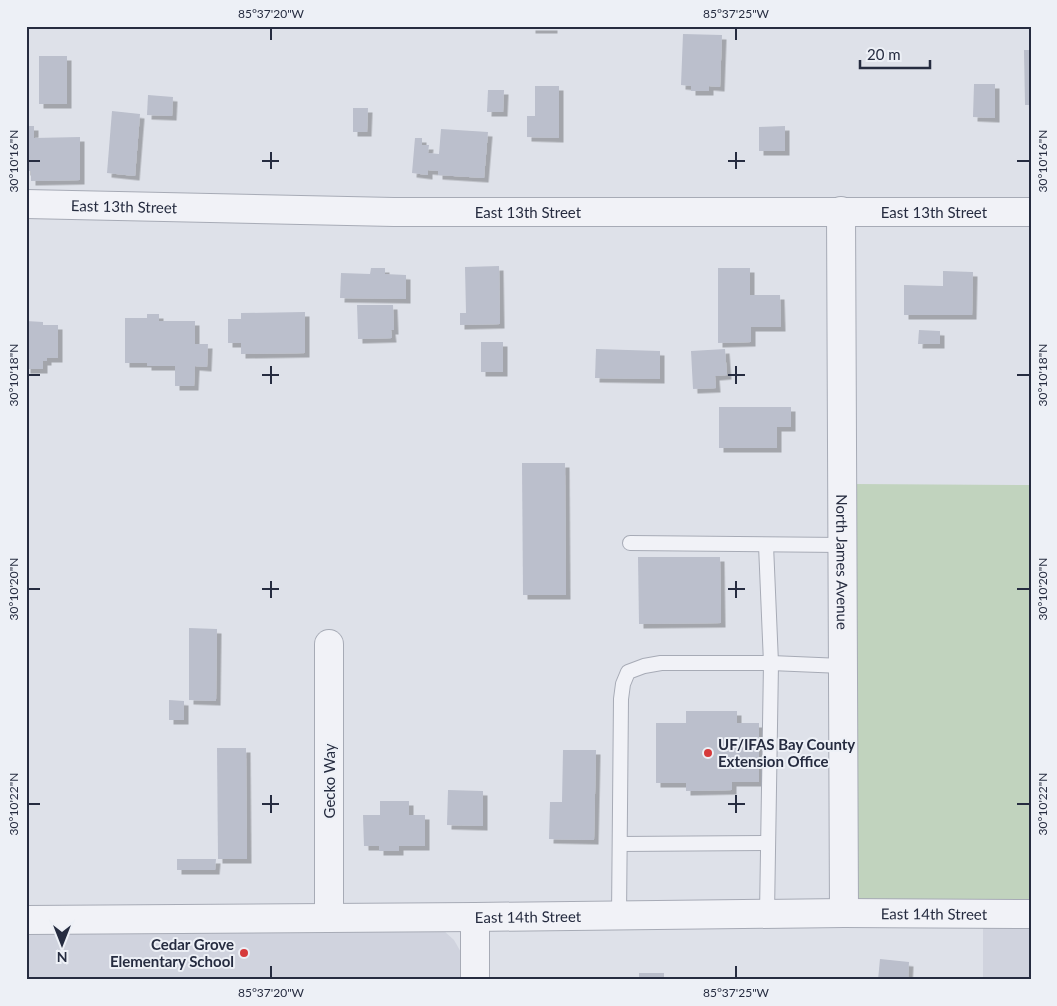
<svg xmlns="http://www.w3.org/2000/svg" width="1057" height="1006" font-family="Lato,sans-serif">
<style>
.built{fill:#d0d3de}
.green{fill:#c1d3be}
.building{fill:#bbbfcc;filter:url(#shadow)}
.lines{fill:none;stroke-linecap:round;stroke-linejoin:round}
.service-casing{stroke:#a7abb6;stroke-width:16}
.minor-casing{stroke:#a7abb6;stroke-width:30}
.service{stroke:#f1f2f7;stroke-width:14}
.minor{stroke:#f1f2f7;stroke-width:28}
.ticks{fill:none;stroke:#262c40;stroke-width:2}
.poi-dot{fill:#d63a3b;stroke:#edf0f6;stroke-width:2}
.labels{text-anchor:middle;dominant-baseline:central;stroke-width:4;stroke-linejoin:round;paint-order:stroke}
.street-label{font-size:15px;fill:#262c40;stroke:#edf0f6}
.poi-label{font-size:15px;font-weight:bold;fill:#262c40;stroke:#edf0f6;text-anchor:start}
.neatline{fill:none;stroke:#262c40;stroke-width:2}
.ticks-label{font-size:12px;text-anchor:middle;fill:#262c40}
</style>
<defs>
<filter id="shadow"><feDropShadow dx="4.5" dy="4.5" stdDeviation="0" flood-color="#0004"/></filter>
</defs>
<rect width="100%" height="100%" fill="#dee1e9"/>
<!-- built -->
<g class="built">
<rect x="983" y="925" width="48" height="55"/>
<polygon points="26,927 444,931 454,940 462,954 463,980 26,980"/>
</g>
<!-- green -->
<polygon class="green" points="853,484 1030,485 1029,725 1031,725 1031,900 861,900 855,897"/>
<!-- building -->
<g class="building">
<rect x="531" y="26" width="22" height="3"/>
<polygon points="683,34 722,35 720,87 709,86 709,91 691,91 691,86 681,85"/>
<polygon points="1024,50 1031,50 1031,105 1025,105"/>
<rect x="39" y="56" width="28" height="48"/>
<polygon points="974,84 995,84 995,118 973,117"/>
<polygon points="535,86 559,86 559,138 527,137 527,116 535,116"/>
<polygon points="488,90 504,90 503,112 487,112"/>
<polygon points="148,95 173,97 172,116 147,115"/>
<polygon points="353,108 368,108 367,132 353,132"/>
<polygon points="112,111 140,114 135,176 107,173"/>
<polygon points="26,126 34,126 34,138 80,137 80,180 31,181 31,171 26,171"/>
<polygon points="785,126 785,151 759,151 759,127"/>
<polygon points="441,129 488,132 484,178 438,175 438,171 428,170 428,175 412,173 415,138 422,138 422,145 429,145 428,153 439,154"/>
<polygon points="499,266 500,324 460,325 460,313 466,313 465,267"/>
<polygon points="371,268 385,268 385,274 406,275 406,299 340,298 341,273 370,274"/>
<polygon points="718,268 750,268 750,295 780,295 781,327 751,327 751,342 718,343"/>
<polygon points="943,271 973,272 972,315 904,315 904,285 943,286"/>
<polygon points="357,305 393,305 394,330 391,330 392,338 358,339"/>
<polygon points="305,312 305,353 241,354 241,343 228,343 228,319 241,319 241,313"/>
<polygon points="147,314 159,314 159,321 195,321 195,344 208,344 207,367 195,366 194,386 175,386 175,366 147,366 147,363 125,363 125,318 147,318"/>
<polygon points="26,321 43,322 43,325 58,325 58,358 47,358 47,361 43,361 43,369 26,369"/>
<polygon points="919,330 940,331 940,344 918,344"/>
<rect x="481" y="342" width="22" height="30"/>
<polygon points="596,349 660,351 660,379 595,378"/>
<polygon points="725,349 727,375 715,376 716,388 693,389 691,351"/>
<polygon points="719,407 791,407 791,427 777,427 777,448 719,448"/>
<polygon points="522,463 565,463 566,595 523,595"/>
<polygon points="638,557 720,557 721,623 639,624"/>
<polygon points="189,628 217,629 216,701 189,700"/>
<polygon points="169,700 184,701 184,720 169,720"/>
<polygon points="686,711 737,711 737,723 759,723 759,782 732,782 732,790 686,791 686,783 656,783 656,723 686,723"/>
<polygon points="217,748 246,748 247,859 218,859"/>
<polygon points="563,750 596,750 594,840 549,839 550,802 562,802"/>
<polygon points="448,790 483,791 483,826 447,825"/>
<polygon points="380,801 409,801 409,815 425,815 425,846 399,846 399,851 379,851 379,846 364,846 363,815 380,815"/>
<polygon points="177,859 216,859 215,870 177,870"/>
<polygon points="880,959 909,962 908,980 878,980"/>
<rect x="639" y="973" width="25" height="7"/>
</g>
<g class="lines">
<defs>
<g id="service">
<polyline points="630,543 842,545"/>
<polyline points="766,545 771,663 767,914"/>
<polyline points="620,844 768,843"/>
<polyline points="619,916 621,699 623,684 628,672 644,666 661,663 771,663 842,666"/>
</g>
<g id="minor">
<path id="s1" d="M26,204L394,212H1031"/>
<path id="s2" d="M841,211L844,913"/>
<polyline points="329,644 329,918"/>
<path id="s3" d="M26,920L475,917L844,913L1031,914"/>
<polyline points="475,980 475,917"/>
</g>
</defs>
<!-- service casing -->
<use href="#service" class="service-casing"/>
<!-- minor casing -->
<use href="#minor" class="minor-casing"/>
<!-- service -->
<use href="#service" class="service"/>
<!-- minor -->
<use href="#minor" class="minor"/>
</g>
<!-- ticks -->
<path class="ticks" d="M271,28V40M736,28V40M271,152V169M736,152V169M28,161H40M262,161H279M728,161H745M1017,161H1030M271,366V384M736,366V384M28,375H40M262,375H279M728,375H745M1017,375H1030M271,581V598M736,581V598M28,589H40M262,589H279M728,589H745M1017,589H1030M271,795V813M736,795V813M28,804H40M262,804H279M728,804H745M1017,804H1030M271,966V978M736,966V978"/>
<!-- markers -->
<g class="poi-dot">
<circle cx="708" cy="753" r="5"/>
<circle cx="244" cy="953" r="5"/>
</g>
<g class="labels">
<!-- street labels -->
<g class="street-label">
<text stroke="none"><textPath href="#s1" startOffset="98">East 13th Street</textPath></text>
<text stroke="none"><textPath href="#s1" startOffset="908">East 13th Street</textPath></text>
<text stroke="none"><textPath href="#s1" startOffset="502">East 13th Street</textPath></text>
<text stroke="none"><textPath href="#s2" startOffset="351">North James Avenue</textPath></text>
<text transform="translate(329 781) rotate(-90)">Gecko Way</text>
<text stroke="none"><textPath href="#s3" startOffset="908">East 14th Street</textPath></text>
<text stroke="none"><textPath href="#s3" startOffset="502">East 14th Street</textPath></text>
</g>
<!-- poi labels -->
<g class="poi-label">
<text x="718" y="744">UF/IFAS Bay County<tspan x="718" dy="17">Extension Office</tspan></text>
<text x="234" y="944" text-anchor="end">Cedar Grove<tspan x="234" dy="17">Elementary School</tspan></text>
</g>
</g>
<!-- border -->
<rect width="1057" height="1006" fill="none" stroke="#edf0f6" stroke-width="55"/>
<!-- north arrow -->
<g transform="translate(62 944) rotate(180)" stroke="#edf0f6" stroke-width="4" paint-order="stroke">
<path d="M0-4L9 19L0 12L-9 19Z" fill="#262c40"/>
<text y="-8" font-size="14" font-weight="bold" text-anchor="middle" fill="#262c40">N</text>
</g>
<!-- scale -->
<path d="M860 60v8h70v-8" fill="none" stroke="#262c40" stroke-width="2.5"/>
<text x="867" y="60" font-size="15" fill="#262c40" stroke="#edf0f6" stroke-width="4" paint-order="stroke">20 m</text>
<rect x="28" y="28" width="1002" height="950" class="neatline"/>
<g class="ticks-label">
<text x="271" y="18">85°37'20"W</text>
<text x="736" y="18">85°37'25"W</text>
<text transform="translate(1043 161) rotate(-90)" y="4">30°10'16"N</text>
<text transform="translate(14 161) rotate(-90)" y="4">30°10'16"N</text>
<text transform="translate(1043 375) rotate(-90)" y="4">30°10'18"N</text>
<text transform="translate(14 375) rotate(-90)" y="4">30°10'18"N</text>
<text transform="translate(1043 589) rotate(-90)" y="4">30°10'20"N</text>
<text transform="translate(14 589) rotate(-90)" y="4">30°10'20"N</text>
<text transform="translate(1043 804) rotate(-90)" y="4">30°10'22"N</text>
<text transform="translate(14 804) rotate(-90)" y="4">30°10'22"N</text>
<text x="271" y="997">85°37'20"W</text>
<text x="736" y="997">85°37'25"W</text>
</g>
</svg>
